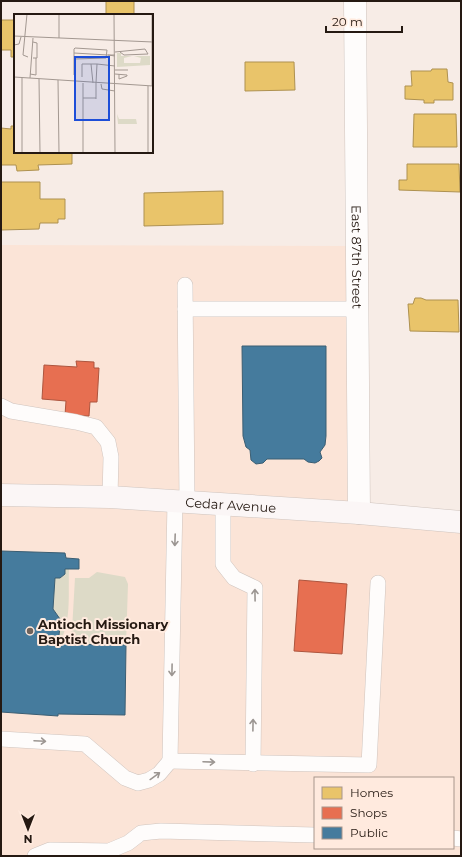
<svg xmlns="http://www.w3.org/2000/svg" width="462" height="857" font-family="Montserrat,sans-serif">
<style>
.built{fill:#fbe4d7;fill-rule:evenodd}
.green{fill:#dddac7}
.homes{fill:#e9c46a;stroke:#ae9150}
.shops{fill:#e76f51;stroke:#ad553e}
.public{fill:#457b9d;stroke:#3b5e73}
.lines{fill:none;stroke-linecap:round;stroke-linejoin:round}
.lane-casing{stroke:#cfc4be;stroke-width:16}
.street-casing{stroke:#cfc4be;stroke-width:23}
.secondary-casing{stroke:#cfc4be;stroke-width:23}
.lane{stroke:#fefcfb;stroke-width:15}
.street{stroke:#fefcfb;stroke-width:22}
.secondary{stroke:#fbf6f6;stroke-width:22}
.oneway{stroke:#9c9692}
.poi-dot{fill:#6e635c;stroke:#ffeade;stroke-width:1.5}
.labels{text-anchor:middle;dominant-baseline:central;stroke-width:4;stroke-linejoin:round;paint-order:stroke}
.street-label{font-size:13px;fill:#251912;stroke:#ffeade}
.poi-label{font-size:13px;font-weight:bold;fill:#251912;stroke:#ffeade;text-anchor:start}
.inset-road{fill:none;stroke:#a39891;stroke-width:1}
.view{fill:#1d4ed8;fill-opacity:0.15;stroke:#1d4ed8;stroke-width:2}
.inset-edge{fill:none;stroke:#251912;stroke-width:2}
</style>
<rect width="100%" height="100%" fill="#f7ece6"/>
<!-- built -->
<path class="built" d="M1,245L357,246L359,512L461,522V856H1ZM315,778H453V848H315Z"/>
<!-- green -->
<g class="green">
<path d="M65,569H69C68,594 72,621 59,644H52L59,635L60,627V619L53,609L55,578H60L65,574Z"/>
<polygon points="97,572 125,577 128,584 126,645 64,644 72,630 75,578 89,578"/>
</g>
<!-- homes -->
<g class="homes">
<rect x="106" y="1" width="28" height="14"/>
<polygon points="1,20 15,20 15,57 11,57 11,50 1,50"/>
<polygon points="245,62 294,62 295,90 245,91"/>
<polygon points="432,69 447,69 448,82 453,83 453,100 434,100 434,103 424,103 424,100 405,99 405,86 412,86 411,71 431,71"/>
<polygon points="414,114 456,114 457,147 413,147"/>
<polygon points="11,126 15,126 15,152 72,152 72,164 38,165 39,170 17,171 16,165 1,165 1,128 11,129"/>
<polygon points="407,164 459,164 460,192 399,190 399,180 407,180"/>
<polygon points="1,182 40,182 40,199 65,199 65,219 58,219 58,223 40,223 39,229 1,230"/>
<polygon points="223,191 223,224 144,226 144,193"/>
<polygon points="415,298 421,298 426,300 458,300 459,332 410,331 408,304 413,304"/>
</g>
<!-- shops -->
<g class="shops">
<polygon points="76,361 94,362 94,368 99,368 97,402 90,402 89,416 65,415 66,401 42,399 44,365 77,367"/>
<polygon points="299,580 347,584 342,654 294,651"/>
</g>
<!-- public -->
<g class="public">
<polygon points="242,346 326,346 326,436 325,445 320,452 322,458 319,461 315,463 308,462 304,459 267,459 263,463 256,464 251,460 250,450 246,447 243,436"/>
<polygon points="1,551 65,553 66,558 79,559 79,569 65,569 65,574 60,578 55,578 53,609 60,619 60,627 59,635 52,644 126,645 125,715 58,714 58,716 1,712"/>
</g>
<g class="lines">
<defs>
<g id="lane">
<polyline points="185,285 187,502"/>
<polyline points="185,309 357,309"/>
<polyline points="1,406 11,411 76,422 96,427 108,442 111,457 110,497"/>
<polyline points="175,501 170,761 369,765 378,583"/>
<polyline points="223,504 223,564 234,578 255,588 253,764"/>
<polyline points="1,739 85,744 125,778 138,783 149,780 159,774 170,761"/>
<polyline points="453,838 461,839"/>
<polyline points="35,856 50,850 109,851 128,843 141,833 161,831 315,835"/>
</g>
<g id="street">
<path id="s1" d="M355,1L359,513"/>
</g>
<g id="secondary">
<path id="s2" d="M1,495L110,497L359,513L461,522"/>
</g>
</defs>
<!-- lane casing -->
<use href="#lane" class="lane-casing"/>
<!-- street casing -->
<use href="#street" class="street-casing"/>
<!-- secondary casing -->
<use href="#secondary" class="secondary-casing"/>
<!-- lane -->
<use href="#lane" class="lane"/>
<!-- street -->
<use href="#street" class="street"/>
<!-- secondary -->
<use href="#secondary" class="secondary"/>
</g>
<!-- one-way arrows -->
<defs><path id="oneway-shaft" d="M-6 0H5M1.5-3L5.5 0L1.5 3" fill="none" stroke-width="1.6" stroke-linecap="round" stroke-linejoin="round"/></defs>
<g class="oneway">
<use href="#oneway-shaft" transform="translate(175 540) rotate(92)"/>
<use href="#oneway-shaft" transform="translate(255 595) rotate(-91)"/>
<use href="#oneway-shaft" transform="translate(172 670) rotate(91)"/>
<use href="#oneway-shaft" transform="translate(253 725) rotate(-89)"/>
<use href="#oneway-shaft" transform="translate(40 741) rotate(3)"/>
<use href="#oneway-shaft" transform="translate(209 762) rotate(2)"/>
<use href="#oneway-shaft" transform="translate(155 776) rotate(-36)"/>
</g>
<!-- markers -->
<circle class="poi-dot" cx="30" cy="631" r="4"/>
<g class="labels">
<!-- street labels -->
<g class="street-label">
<text stroke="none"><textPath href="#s1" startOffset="256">East 87th Street</textPath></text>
<text stroke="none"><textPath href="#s2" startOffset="230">Cedar Avenue</textPath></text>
</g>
<!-- poi labels -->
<g class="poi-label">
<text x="38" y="624">Antioch Missionary<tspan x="38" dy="15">Baptist Church</tspan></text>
</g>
</g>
<!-- overview -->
<g transform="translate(14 14)">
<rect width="139" height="139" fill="#f7ece6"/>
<path d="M103,39H107V42H118L110,44V49H126L127,44L120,42H136V51L103,53ZM103,100L105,105H122L123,110H104Z" fill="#dddac7"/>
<path class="inset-road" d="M13,0L9,41L14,43M100,0L101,139M138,0V72M0,22L139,28M45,24V0M0,31L5,30L7,23M101,38L131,35L134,40L110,41L106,38M60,39L94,41M101,41H94L101,42M19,44H23V29L19,28M77,50L79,69M83,50L101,52M101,56H114M16,60L22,61V44M101,60L113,61V62L105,65V60M60,61V35L61,34L93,36L92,44L60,45M0,63L139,72M68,63V50H83L82,69M8,64V139M16,64L19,24M25,65L26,139M44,66L45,139M69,69V139M82,69V85M87,70L88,75L101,77M134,72V139M69,84H82"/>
<path class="view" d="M61,43H95V106H61Z"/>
<rect width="139" height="139" class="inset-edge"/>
</g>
<!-- border -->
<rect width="462" height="857" fill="none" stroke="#251912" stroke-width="4"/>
<!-- legend -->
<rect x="314" y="777" width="140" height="72" fill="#ffeade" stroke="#a8968c"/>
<rect x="322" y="787" width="20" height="12" fill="#e9c46a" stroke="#a8968c"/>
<text x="350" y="797" font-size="12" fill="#251912">Homes</text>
<rect x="322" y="807" width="20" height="12" fill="#e76f51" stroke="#a8968c"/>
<text x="350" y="817" font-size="12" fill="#251912">Shops</text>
<rect x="322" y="827" width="20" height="12" fill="#457b9d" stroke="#a8968c"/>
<text x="350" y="837" font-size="12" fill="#251912">Public</text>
<!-- north arrow -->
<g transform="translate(28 829) rotate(180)" stroke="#ffeade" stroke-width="3" paint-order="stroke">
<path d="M0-3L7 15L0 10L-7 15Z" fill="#251912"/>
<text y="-6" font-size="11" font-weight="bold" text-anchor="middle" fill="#251912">N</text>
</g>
<!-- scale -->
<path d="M326 26v6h76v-6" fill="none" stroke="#251912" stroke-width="2"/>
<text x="332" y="26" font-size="12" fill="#251912" stroke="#ffeade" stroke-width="3" paint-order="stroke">20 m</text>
</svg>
